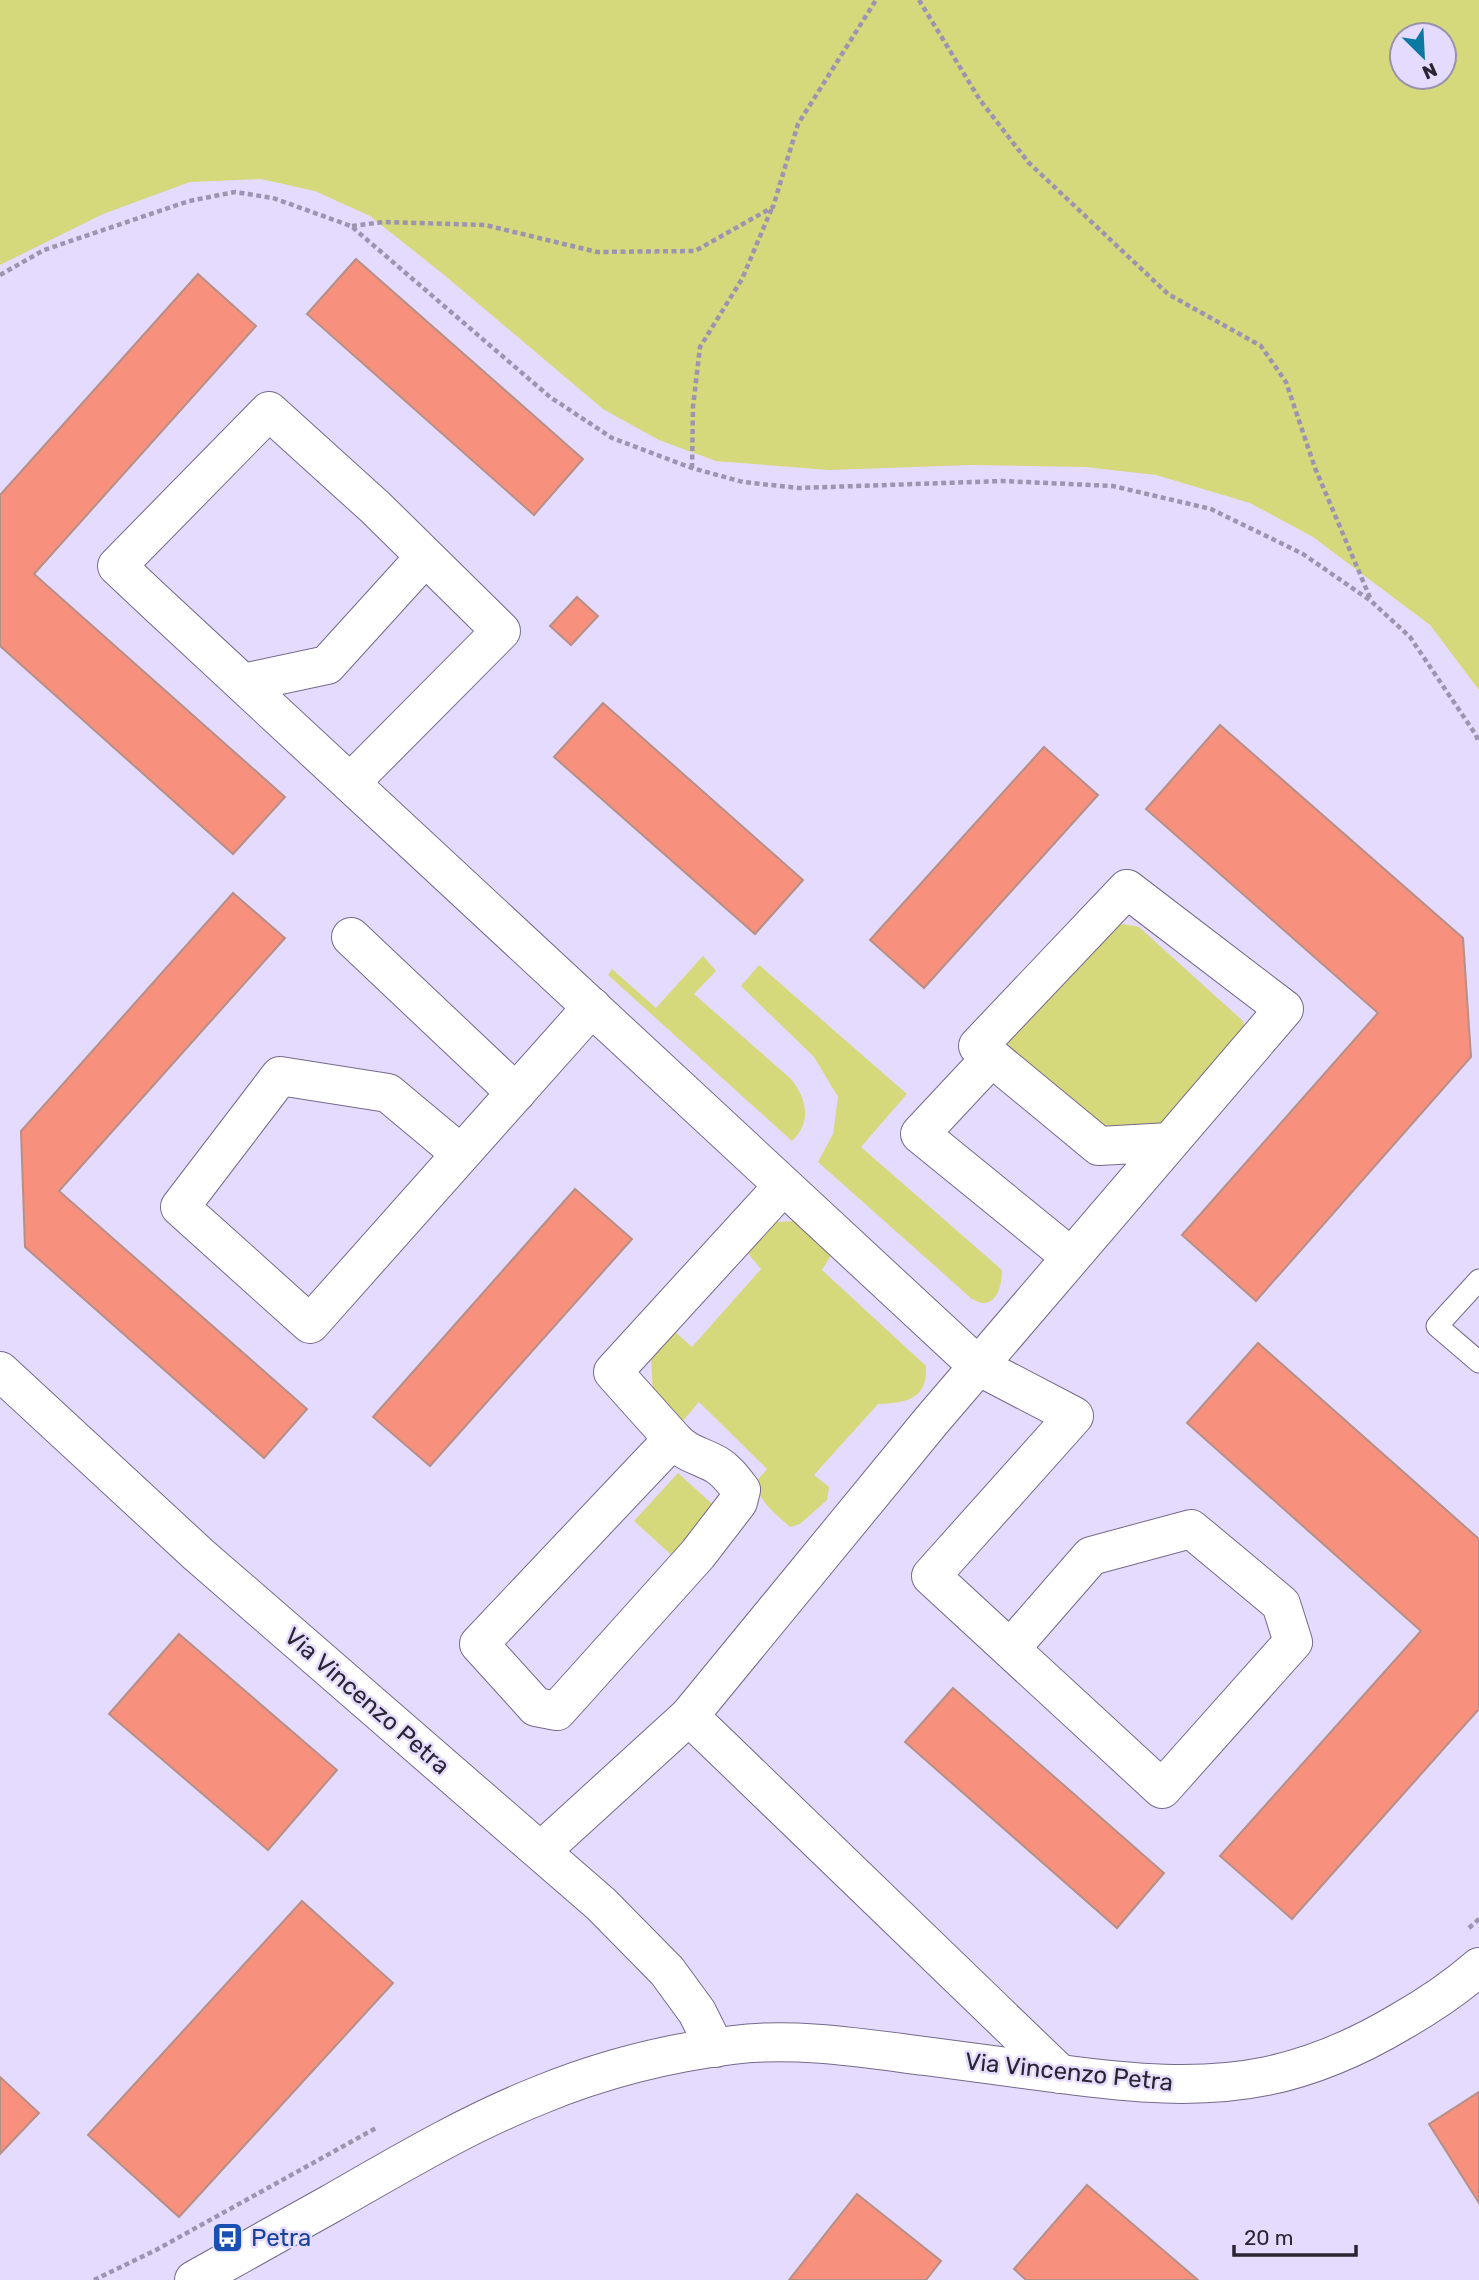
<svg xmlns="http://www.w3.org/2000/svg" width="1479" height="2280" font-family="Rubik,sans-serif">
<style>
.green{fill:#d5d87b;fill-rule:evenodd}
.building{fill:#f7917e;stroke:#b68f87;stroke-width:2}
.lines{fill:none;stroke-linecap:round;stroke-linejoin:round}
.lane-casing{stroke:#746a89;stroke-width:23}
.street-casing{stroke:#746a89;stroke-width:40}
.path{stroke:#9d95b0;stroke-width:4.5;stroke-dasharray:5 3.5;stroke-linecap:butt}
.lane{stroke:#fff;stroke-width:21}
.street{stroke:#fff;stroke-width:38}
.labels{text-anchor:middle;dominant-baseline:central;stroke-width:5;stroke-linejoin:round;paint-order:stroke}
.street-label{font-size:24px;fill:#292532;stroke:#e5dbfe}
.transit-label{font-size:24px;fill:#164399;stroke:#e5dbfe;text-anchor:start}
</style>
<rect width="100%" height="100%" fill="#e5dbfe"/>
<!-- green -->
<g class="green">
<path d="M0,0H1479V690L1430,625L1313,537L1250,503L1156,475L1085,467L971,465L829,470L716,461L659,440L603,409L443,274L370,216L315,191L261,179L190,182L103,214L0,265ZM1402,35H1444V77H1402Z"/>
<polygon points="1123,924 1139,927 1243,1021 1246,1033 1173,1124 1102,1127 1010,1055 1007,1036 1113,927"/>
<path d="M703,956L716,971L694,994L791,1079C807,1099 812,1122 792,1141L608,975L612,969L656,1008Z"/>
<path d="M759,965L907,1094L861,1147L1002,1270C1002,1281 999,1303 983,1303C979,1303 976,1300 972,1299L818,1162L833,1134L838,1097L814,1057L741,986Z"/>
<path d="M796,1221L835,1249L822,1270L926,1366C926,1371 926,1379 924,1384C917,1403 895,1403 878,1404L814,1475L829,1487L827,1500L800,1524L790,1527C775,1513 761,1504 755,1483L767,1469L699,1402L681,1423L653,1395L651,1358L673,1330L692,1347L761,1269L746,1251L776,1222Z"/>
<polygon points="678,1473 720,1511 676,1559 634,1521"/>
</g>
<!-- building -->
<g class="building">
<polygon points="356,259 583,459 534,515 307,314"/>
<polygon points="198,274 256,326 34,574 285,797 233,854 0,646 0,495"/>
<polygon points="577,597 598,616 571,645 550,626"/>
<polygon points="603,703 803,880 755,934 554,757"/>
<polygon points="1220,725 1463,938 1471,1057 1256,1301 1182,1235 1378,1013 1146,809"/>
<polygon points="1044,747 1098,795 924,988 870,940"/>
<polygon points="233,893 285,938 59,1191 307,1409 264,1458 25,1247 21,1131"/>
<polygon points="575,1189 632,1239 430,1466 373,1417"/>
<polygon points="1258,1343 1479,1539 1479,1709 1292,1919 1220,1856 1421,1631 1187,1423"/>
<polygon points="179,1634 337,1770 268,1850 109,1714"/>
<polygon points="953,1688 1164,1873 1117,1928 905,1742"/>
<polygon points="302,1901 393,1983 179,2217 88,2135"/>
<polygon points="0,2077 39,2113 0,2154"/>
<polygon points="1479,2092 1479,2203 1429,2124"/>
<polygon points="1087,2185 1198,2280 1026,2280 1014,2269"/>
<polygon points="857,2194 941,2261 926,2280 789,2280"/>
</g>
<g class="lines">
<defs>
<polyline id="lane" points="1479,1280 1437,1326 1479,1362"/>
<g id="street">
<polyline points="243,683 327,665 425,557"/>
<polyline points="350,783 501,631 375,507 269,411 117,566 152,599 978,1366 1074,1416 931,1576 1162,1789 1293,1642 1281,1604 1191,1529 1091,1556 1010,1649"/>
<polyline points="351,937 516,1093"/>
<polyline points="991,1058 920,1134 1071,1257"/>
<polyline points="461,1154 388,1093 280,1076 180,1207 310,1324 592,1007"/>
<polyline points="0,1371 199,1555 601,1904 667,1971 697,2012 715,2048"/>
<path d="M673,1439C687,1455 700,1455 717,1465C727,1471 734,1481 741,1490L738,1502L698,1554L557,1711L536,1707L479,1644L673,1439L613,1372L783,1186"/>
<polyline points="689,1716 1060,2074"/>
<polyline points="541,1851 689,1716 932,1420 1284,1009 1127,889 978,1046 1099,1146 1170,1142"/>
<path d="M194,2280C240,2254 286,2229 332,2203C400,2164 467,2124 540,2095C601,2070 667,2053 733,2045C795,2037 862,2048 925,2056C970,2062 1016,2068 1061,2074C1129,2083 1199,2090 1267,2076C1315,2066 1358,2047 1400,2022C1428,2006 1455,1988 1479,1967"/>
</g>
</defs>
<!-- lane casing -->
<use href="#lane" class="lane-casing"/>
<!-- street casing -->
<use href="#street" class="street-casing"/>
<!-- path -->
<g class="path">
<polyline points="919,0 980,100 1028,162 1168,294 1261,346 1286,382 1315,468 1371,600"/>
<polyline points="352,226 384,222 485,225 597,252 695,251 773,207 798,124 876,0"/>
<polyline points="0,275 44,250 189,201 235,192 273,198 351,226 550,397 612,438 692,468 743,482 799,488 1002,481 1113,486 1211,509 1303,554 1371,601 1410,637 1476,735 1479,743"/>
<polyline points="692,468 693,407 700,347 742,279 772,208"/>
<polyline points="1469,1928 1479,1919"/>
<polyline points="94,2280 156,2250 376,2128"/>
</g>
<!-- lane -->
<use href="#lane" class="lane"/>
<!-- street -->
<use href="#street" class="street"/>
</g>
<!-- icons -->
<defs>
<symbol id="bus-square" viewBox="-11 -11 22 22"><rect x="-9" y="-9" width="18" height="18" rx="4" fill="#1a4fb4" stroke="#e5dbfe"/><path d="M-5-6H5V4H4V6H2V4H-2V6H-4V4H-5ZM-3.5-4V0h7V-4ZM-3.5 1.2v1.5H-2V1.2ZM2 1.2v1.5H3.5V1.2Z" fill="#fff"/></symbol>
</defs>
<g fill-rule="evenodd">
<use href="#bus-square" x="210" y="2220" width="35" height="35"/>
</g>
<g class="labels">
<!-- street labels -->
<g class="street-label">
<text transform="translate(367 1701) rotate(41)">Via Vincenzo Petra</text>
<text transform="translate(1069 2072) rotate(6)">Via Vincenzo Petra</text>
</g>
<!-- transit labels -->
<g class="transit-label">
<text x="251" y="2238">Petra</text>
</g>
</g>
<!-- north arrow -->
<g transform="translate(1423 56) rotate(156)"><circle r="33" fill="#e5dbfe" stroke="#9a92ac" stroke-width="2"/>
<path d="M0-5L12 26L0 18L-12 26Z" fill="#0c79a3"/>
<text y="-10" font-size="19" font-weight="bold" text-anchor="middle" fill="#292532">N</text>
</g>
<!-- scale -->
<path d="M1234 2245v10h122v-10" fill="none" stroke="#292532" stroke-width="3.5"/>
<text x="1244" y="2245" font-size="21" fill="#292532" stroke="#e5dbfe" stroke-width="5" paint-order="stroke">20 m</text>
</svg>
